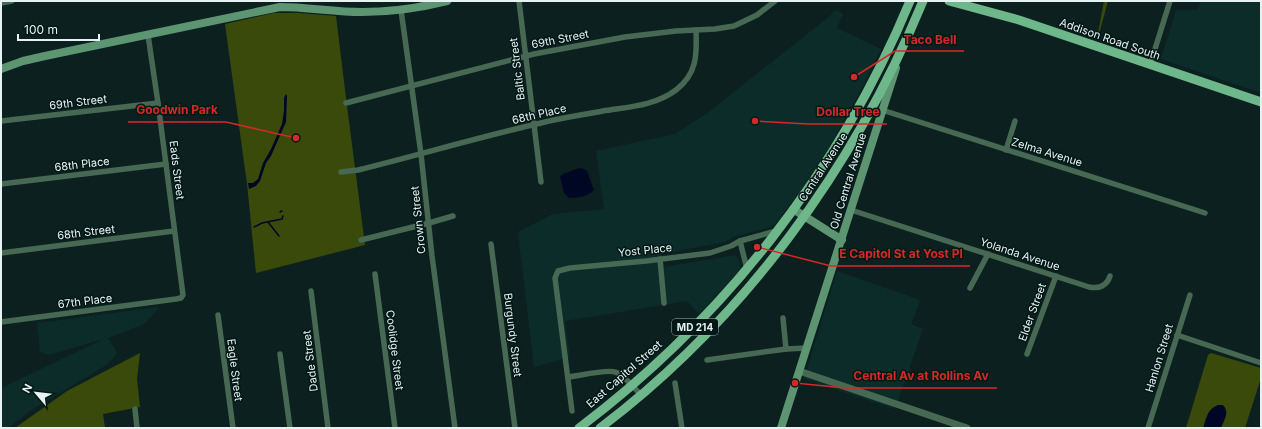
<svg xmlns="http://www.w3.org/2000/svg" width="1262" height="429" font-family="Inter,sans-serif">
<style>
.built{fill:#0c2c2a}
.green{fill:#394a0b}
.water{fill:#000725}
.lines{fill:none;stroke-linecap:round;stroke-linejoin:round}
.stream{stroke:#000725;stroke-width:1.5}
.minor{stroke:#476954;stroke-width:5.5}
.tertiary{stroke:#476954;stroke-width:7}
.secondary{stroke:#5d9573;stroke-width:8}
.primary{stroke:#6eb78b;stroke-width:9}
.labels{text-anchor:middle;dominant-baseline:central;stroke-width:3;stroke-linejoin:round;paint-order:stroke}
.shield{fill:#041816;stroke:#a2b1b0;stroke-width:1}
.shield-label{font-size:10px;font-weight:bold;fill:#e6f3f2}
.street-label{font-size:11px;fill:#e6f3f2;stroke:#041816}
.leader{fill:none;stroke:#d62828;stroke-width:1.5}
.callout-dot{fill:#d62828;stroke:#041816;stroke-width:1.5}
.callout-label{font-size:12px;text-anchor:middle;font-weight:bold;fill:#d62828;stroke:#041816;stroke-width:3;stroke-linejoin:round;paint-order:stroke}
</style>
<rect width="100%" height="100%" fill="#0c211f"/>
<!-- built -->
<g class="built">
<polygon points="1201,1 1261,1 1261,93 1161,59 1176,10 1198,10"/>
<polygon points="835,10 843,14 837,28 881,49 861,90 829,147 803,187 774,226 733,237 725,242 662,254 664,267 736,255 740,262 740,268 737,273 699,314 687,301 565,321 570,357 534,367 518,232 553,214 604,209 596,151 675,134 710,111 830,16"/>
<polygon points="837,271 920,300 911,324 923,329 895,409 804,379"/>
<polygon points="159,307 144,324 108,338 117,353 108,364 33,409 8,428 1,428 1,388 104,339 48,355 40,352 37,323"/>
</g>
<!-- green -->
<g class="green">
<polygon points="1104,1 1108,1 1099,34 1098,33"/>
<polygon points="274,13 299,13 336,16 347,106 365,245 256,273 247,184 225,24"/>
<polygon points="140,353 137,379 140,407 103,414 105,428 15,428 67,391"/>
<polygon points="1211,353 1261,368 1261,378 1245,428 1186,428 1208,355"/>
</g>
<!-- water -->
<g class="water">
<polygon points="286,94 287,96 286,122 271,156 266,163 260,181 256,186 249,189 248,183 253,183 258,179 263,163 271,149 282,124 284,111 284,98"/>
<path d="M579,168L584,169L587,171L594,190C588,197 577,198 569,198L564,193L560,177L563,174Z"/>
<path d="M1218,405H1223C1230,412 1224,420 1221,428H1203C1207,417 1207,409 1218,405Z"/>
</g>
<g class="lines">
<!-- stream -->
<g class="stream">
<polyline points="280,212 282,211"/>
<polyline points="268,222 279,236"/>
<polyline points="254,227 262,223 282,219 283,216"/>
</g>
<!-- minor -->
<g class="minor">
<polyline points="519,1 541,182"/>
<polyline points="1,3 12,1"/>
<polyline points="401,10 421,154 432,256 455,428"/>
<polyline points="1150,65 1170,1"/>
<polyline points="346,103 534,54 625,37 676,31 715,29 734,26 757,15 775,1"/>
<polyline points="882,110 1205,213"/>
<polyline points="1,121 158,103"/>
<polyline points="1006,150 1015,121"/>
<path d="M341,172L358,170C419,155 479,137 541,123C561,118 582,115 603,111C627,107 655,106 676,90C697,74 697,55 696,30"/>
<polyline points="1,184 166,164"/>
<path d="M851,210L1089,287C1099,289 1107,286 1110,276"/>
<polyline points="361,240 429,223 453,216"/>
<polyline points="740,241 747,269"/>
<polyline points="491,244 515,428"/>
<polyline points="1,253 174,231"/>
<polyline points="660,259 664,303"/>
<polyline points="375,274 395,428"/>
<polyline points="970,288 988,254"/>
<polyline points="311,291 328,428"/>
<polyline points="218,315 233,428"/>
<polyline points="783,318 786,349"/>
<polyline points="1,322 176,299 181,298 183,295 158,103 148,35"/>
<polyline points="1177,335 1261,363"/>
<polyline points="280,354 290,428"/>
<polyline points="1027,354 1056,276"/>
<polyline points="707,360 786,349 807,348"/>
<path d="M568,377C578,376 607,369 615,372C623,374 635,389 641,395"/>
<polyline points="675,383 682,428"/>
<polyline points="135,409 137,428"/>
<polyline points="572,411 555,278 558,271 570,268 646,261 710,253 731,246 740,241 776,231"/>
<polyline points="1148,428 1190,295"/>
</g>
<!-- tertiary -->
<polyline class="tertiary" points="799,371 967,428"/>
<!-- secondary -->
<g class="secondary">
<path d="M1,69L23,61L45,56L280,7C307,7 334,12 362,12C391,12 419,8 447,1"/>
<polyline points="793,209 842,240"/>
<polyline points="781,428 896,68"/>
</g>
<!-- primary -->
<g class="primary">
<polyline points="949,1 1019,20 1261,102"/>
<path d="M579,428C725,318 840,170 910,1"/>
<path d="M600,428C744,319 854,168 923,1"/>
</g>
</g>
<g class="labels">
<!-- shield labels -->
<rect class="shield" x="672" y="319" width="46" height="16" rx="3"/>
<g class="shield-label">
<text x="695" y="327">MD 214</text>
</g>
<!-- street labels -->
<g class="street-label">
<text transform="translate(560 39) rotate(-11)">69th Street</text>
<text transform="translate(1110 39) rotate(19)">Addison Road South</text>
<text transform="translate(517 69) rotate(-97)">Baltic Street</text>
<text transform="translate(78 102) rotate(-7)">69th Street</text>
<text transform="translate(539 114) rotate(-13)">68th Place</text>
<text transform="translate(1047 152) rotate(17)">Zelma Avenue</text>
<text transform="translate(82 164) rotate(-7)">68th Place</text>
<text transform="translate(823 167) rotate(-57)">Central Avenue</text>
<text transform="translate(177 170) rotate(83)">Eads Street</text>
<text transform="translate(848 181) rotate(-73)">Old Central Avenue</text>
<text transform="translate(418 220) rotate(-96)">Crown Street</text>
<text transform="translate(86 232) rotate(-7)">68th Street</text>
<text transform="translate(645 250) rotate(-6)">Yost Place</text>
<text transform="translate(1020 254) rotate(18)">Yolanda Avenue</text>
<text transform="translate(85 301) rotate(-7)">67th Place</text>
<text transform="translate(1032 312) rotate(-70)">Elder Street</text>
<text transform="translate(513 335) rotate(83)">Burgundy Street</text>
<text transform="translate(395 350) rotate(83)">Coolidge Street</text>
<text transform="translate(1159 358) rotate(-73)">Hanlon Street</text>
<text transform="translate(310 361) rotate(-97)">Dade Street</text>
<text transform="translate(235 370) rotate(83)">Eagle Street</text>
<text transform="translate(624 374) rotate(-41)">East Capitol Street</text>
</g>
</g>
<!-- callouts -->
<path class="leader" d="M854 77L895 51H964M296 138L226 122H128M755 121L808 124H887M757 247L831 266H970M795 383L845 388H997"/>
<g class="callout-dot">
<circle cx="854" cy="77" r="4"/>
<circle cx="296" cy="138" r="4"/>
<circle cx="755" cy="121" r="4"/>
<circle cx="757" cy="247" r="4"/>
<circle cx="795" cy="383" r="4"/>
</g>
<g class="callout-label">
<text x="930" y="44">Taco Bell</text>
<text x="177" y="114">Goodwin Park</text>
<text x="848" y="116">Dollar Tree</text>
<text x="901" y="258">E Capitol St at Yost Pl</text>
<text x="921" y="380">Central Av at Rollins Av</text>
</g>
<!-- border -->
<rect width="1262" height="429" fill="none" stroke="#e6f3f2" stroke-width="4"/>
<!-- north arrow -->
<g transform="translate(36 393) rotate(298)" stroke="#041816" stroke-width="3" paint-order="stroke">
<path d="M0-3L7 15L0 10L-7 15Z" fill="#e6f3f2"/>
<text y="-6" font-size="11" font-weight="bold" text-anchor="middle" fill="#e6f3f2">N</text>
</g>
<!-- scale -->
<path d="M18 34v6h81v-6" fill="none" stroke="#e6f3f2" stroke-width="2"/>
<text x="24" y="34" font-size="12" fill="#e6f3f2" stroke="#041816" stroke-width="3" paint-order="stroke">100 m</text>
</svg>
